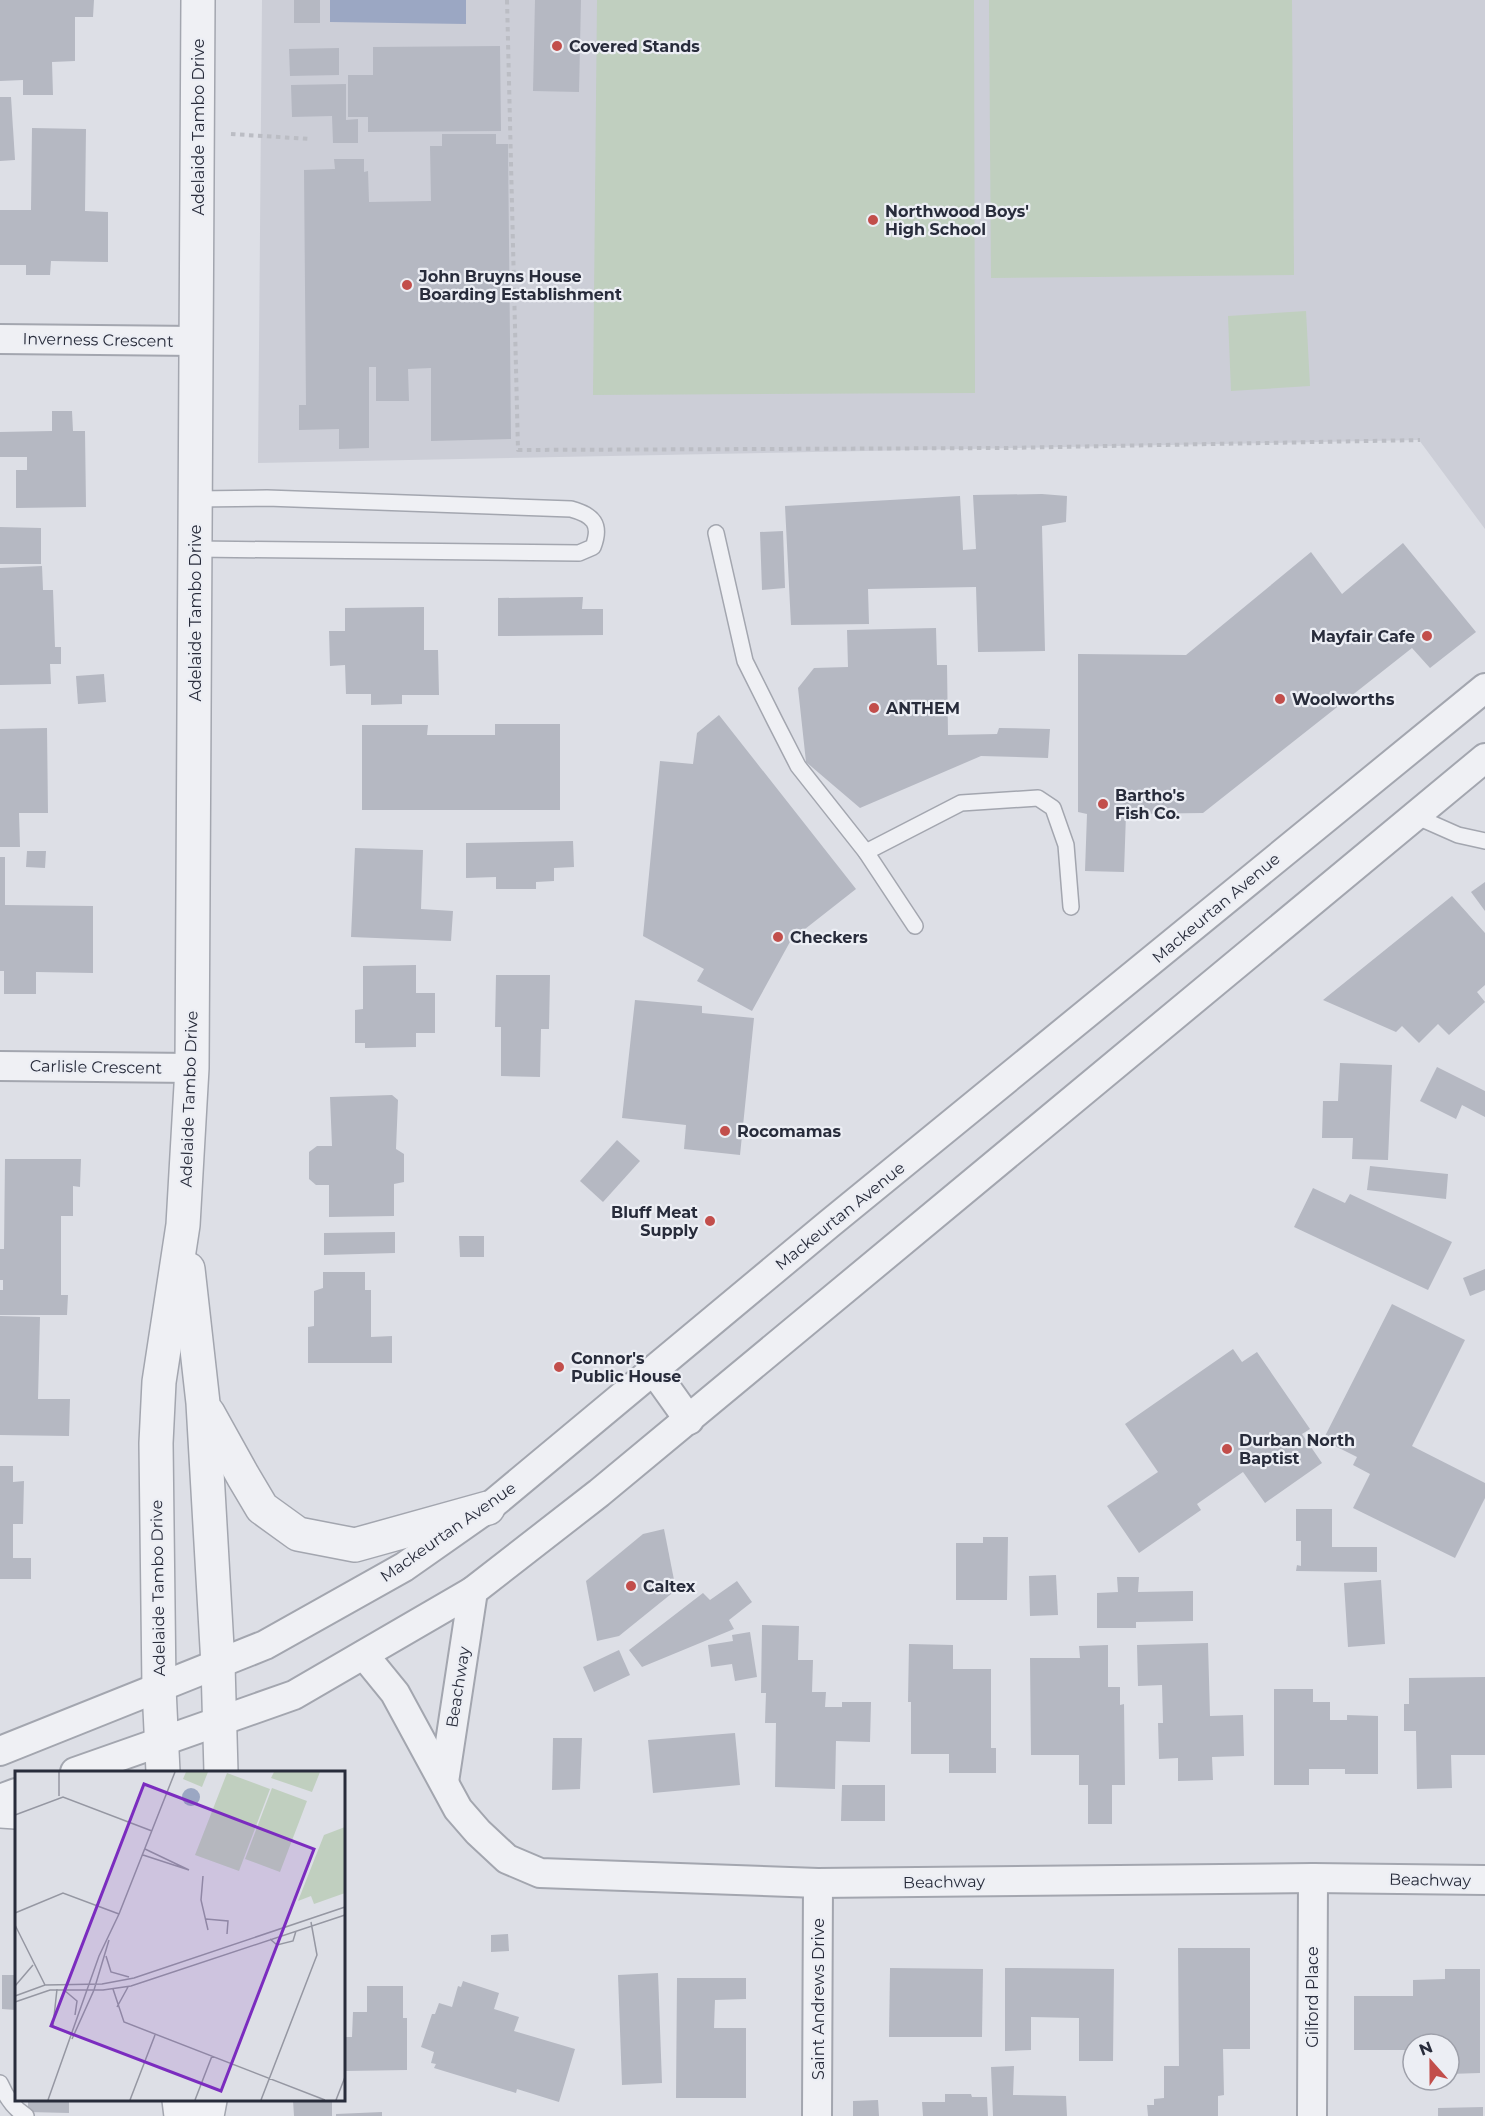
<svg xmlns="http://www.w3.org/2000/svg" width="1485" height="2116" font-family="Montserrat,sans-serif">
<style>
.built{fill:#ccced7}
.green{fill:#c0cfbf}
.water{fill:#9ba7c3}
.building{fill:#b5b8c2}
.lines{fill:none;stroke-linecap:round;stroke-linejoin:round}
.service-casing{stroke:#a3a6af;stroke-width:18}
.minor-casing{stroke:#a3a6af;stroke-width:32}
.tertiary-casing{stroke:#a3a6af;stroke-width:36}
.path{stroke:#bbbdc4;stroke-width:4;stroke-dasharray:4.5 4.5;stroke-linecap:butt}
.service{stroke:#eff0f4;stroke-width:15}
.minor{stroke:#eff0f4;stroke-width:28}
.tertiary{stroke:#eff0f4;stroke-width:33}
.poi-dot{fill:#c24e4b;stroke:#eceef4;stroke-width:2}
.labels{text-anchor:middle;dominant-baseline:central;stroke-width:4.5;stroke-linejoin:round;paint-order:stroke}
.poi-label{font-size:16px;font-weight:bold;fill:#282c3b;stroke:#eceef4;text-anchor:start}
.street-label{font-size:16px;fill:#282c3b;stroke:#eceef4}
.inset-road{fill:none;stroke:#9597a2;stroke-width:1.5}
.view{fill:#7b2cbf;fill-opacity:0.15;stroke:#7b2cbf;stroke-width:3}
.inset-edge{fill:none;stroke:#282c3b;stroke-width:3}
</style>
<rect width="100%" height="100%" fill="#dddfe6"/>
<!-- built -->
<polygon class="built" points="262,0 1485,0 1485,529 1419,440 258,463"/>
<!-- green -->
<g class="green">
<polygon points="597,0 974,0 975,393 593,395"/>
<polygon points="989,0 1292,0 1294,275 991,278"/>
<polygon points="1306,311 1310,386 1231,391 1228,316"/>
</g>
<!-- water -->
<polygon class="water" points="330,0 466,0 466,24 330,22"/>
<!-- building -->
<g class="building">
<polygon points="0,0 94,0 93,17 75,17 75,61 52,62 53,95 23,95 23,80 0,81"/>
<rect x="294" y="0" width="26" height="23"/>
<polygon points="535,0 581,0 579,92 533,91"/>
<polygon points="500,46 501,131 368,132 368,117 348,117 348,75 373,75 373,47"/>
<polygon points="339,48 339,75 290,76 289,49"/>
<polygon points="346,84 346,120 358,119 358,143 333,143 332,116 292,117 291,85"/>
<polygon points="0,97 11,97 15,160 0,161"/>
<polygon points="32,128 86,129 85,211 108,212 108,262 51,261 50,275 26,275 26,265 0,265 0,210 31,210"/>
<polygon points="442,134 496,134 496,144 508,144 511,439 431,441 431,368 408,369 409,401 376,401 376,367 369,367 369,448 339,449 339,429 299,430 299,405 306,405 304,170 335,169 334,159 364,159 364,172 368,171 369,202 431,201 430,146 442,146"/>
<polygon points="52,411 72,411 73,431 85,431 86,507 16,508 16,470 27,470 27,457 0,457 0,432 52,431"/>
<polygon points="1042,494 1067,496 1066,522 1042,526 1045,651 978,652 976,587 868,589 869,624 791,625 785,506 960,496 963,550 976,549 973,495"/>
<polygon points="0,527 41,528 41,564 0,564"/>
<polygon points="783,531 785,588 762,590 760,532"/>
<polygon points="1403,543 1476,632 1430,668 1412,648 1203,813 1126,814 1124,872 1085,871 1087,814 1078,812 1078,654 1186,655 1311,552 1342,594"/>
<polygon points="42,566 43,590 53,590 55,647 61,647 61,664 50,664 51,684 0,685 0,568"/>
<polygon points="583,597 582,609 603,609 603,635 498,636 498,598"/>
<polygon points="424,607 424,650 438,650 439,695 402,695 402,704 371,705 371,694 346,694 345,665 330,666 329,631 345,631 345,608"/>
<polygon points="936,628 937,665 947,665 948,735 997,734 999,728 1050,729 1048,758 981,756 860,808 806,762 798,688 814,668 848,667 847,630"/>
<polygon points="104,674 106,702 78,704 76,676"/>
<polygon points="719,715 856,889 791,940 752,1011 697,981 704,969 643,936 660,761 693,764 697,733"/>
<polygon points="495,724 560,724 560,810 362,810 362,725 428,725 427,735 495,735"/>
<polygon points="47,728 48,813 19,813 20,847 0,847 0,729"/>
<polygon points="573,841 574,867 554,868 554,881 536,882 536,889 496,889 496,877 466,878 466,843"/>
<polygon points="355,848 423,850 421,909 453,911 451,941 351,937"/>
<polygon points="27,851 46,851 45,868 26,867"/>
<polygon points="0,857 5,857 5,905 93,906 93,973 36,972 36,994 4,994 4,971 0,971"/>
<polygon points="1485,882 1485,911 1471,892"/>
<polygon points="1452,896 1485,933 1485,985 1477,992 1485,1002 1449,1035 1438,1024 1419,1043 1402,1026 1396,1032 1323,1000"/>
<polygon points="416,965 416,993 435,993 435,1033 416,1033 416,1047 365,1048 365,1043 355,1043 355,1010 363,1009 363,966"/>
<polygon points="496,975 550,975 549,1029 541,1029 540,1077 501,1076 501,1027 495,1027"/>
<polygon points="635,1000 702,1006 702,1013 754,1018 740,1155 684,1149 686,1125 622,1118"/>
<polygon points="1340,1063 1392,1065 1388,1160 1352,1159 1353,1138 1322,1138 1323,1101 1338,1101"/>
<polygon points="1437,1067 1485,1091 1485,1117 1462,1105 1456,1119 1420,1101"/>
<polygon points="392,1095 398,1100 396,1149 404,1154 404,1182 394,1184 394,1216 329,1217 329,1185 316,1185 309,1179 309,1152 317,1146 332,1146 330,1097"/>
<polygon points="617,1140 640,1161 603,1202 580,1181"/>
<polygon points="5,1159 81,1159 80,1187 73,1186 73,1216 61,1216 61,1295 68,1295 67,1315 0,1315 0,1290 3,1290 3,1280 0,1280 0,1249 4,1249"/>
<polygon points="1370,1166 1448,1174 1446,1199 1367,1190"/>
<polygon points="1313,1188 1345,1203 1350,1194 1452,1242 1428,1290 1294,1227"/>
<polygon points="395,1232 395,1253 324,1255 324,1233"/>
<polygon points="459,1236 484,1236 484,1257 460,1257"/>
<polygon points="1485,1269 1485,1290 1470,1296 1463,1278"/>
<polygon points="323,1272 365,1272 365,1290 371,1290 371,1337 392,1336 392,1363 308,1363 308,1327 314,1326 314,1291 323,1288"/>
<polygon points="1392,1304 1465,1340 1412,1446 1485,1483 1485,1498 1455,1558 1353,1508 1370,1474 1353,1465 1357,1457 1323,1440"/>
<polygon points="0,1316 40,1317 38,1399 70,1399 69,1436 0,1435"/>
<polygon points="1233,1349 1242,1362 1257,1352 1310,1429 1302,1434 1322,1463 1265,1503 1243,1472 1197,1504 1201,1510 1139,1553 1107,1506 1158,1472 1125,1424"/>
<polygon points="0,1466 13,1466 13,1482 24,1481 23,1524 13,1524 13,1558 31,1558 31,1579 0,1579"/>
<polygon points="1296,1509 1332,1509 1332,1547 1377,1547 1377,1572 1296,1571 1297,1565 1301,1566 1301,1541 1296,1541"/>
<polygon points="664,1529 676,1590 619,1636 597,1641 586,1581 643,1534"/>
<polygon points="983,1537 1008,1537 1007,1600 956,1600 956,1543 983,1543"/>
<polygon points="1056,1575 1058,1615 1030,1616 1029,1576"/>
<polygon points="1117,1577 1139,1577 1138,1592 1193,1591 1193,1621 1136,1622 1136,1628 1097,1628 1097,1593 1118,1592"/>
<polygon points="1381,1580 1385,1644 1348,1647 1344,1583"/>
<polygon points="737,1581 752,1602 729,1620 734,1629 642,1667 629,1650 703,1593 710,1600"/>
<polygon points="762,1625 799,1626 798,1660 813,1660 812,1692 826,1692 825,1707 842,1707 842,1702 871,1702 870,1742 836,1741 835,1789 775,1787 776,1723 765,1723 766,1693 761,1693"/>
<polygon points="750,1632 757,1677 735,1681 732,1664 711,1667 708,1645 733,1641 732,1635"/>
<polygon points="1208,1643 1210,1716 1243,1715 1244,1756 1212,1757 1213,1780 1178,1781 1178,1758 1159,1759 1158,1723 1163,1723 1162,1685 1138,1686 1137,1645"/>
<polygon points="909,1644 953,1645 953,1669 991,1669 991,1748 996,1748 996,1773 949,1773 949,1754 911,1754 911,1702 908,1702"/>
<polygon points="1108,1645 1108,1687 1120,1687 1120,1705 1124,1704 1125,1785 1112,1785 1112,1824 1088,1824 1088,1785 1079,1785 1079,1755 1031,1755 1030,1658 1080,1658 1079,1646"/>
<polygon points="619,1650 630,1675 594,1692 583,1667"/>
<polygon points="1485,1677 1485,1755 1451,1755 1452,1788 1417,1789 1416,1731 1404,1731 1404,1704 1409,1704 1409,1678"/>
<polygon points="1274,1689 1313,1689 1313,1702 1330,1702 1330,1720 1347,1720 1347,1715 1378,1716 1378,1774 1345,1774 1345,1769 1309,1769 1309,1785 1274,1785"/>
<polygon points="735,1733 740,1785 653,1793 648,1740"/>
<polygon points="553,1738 582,1738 580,1789 552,1790"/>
<polygon points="842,1785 885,1785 885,1821 841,1821"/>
<polygon points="508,1934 509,1951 491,1952 491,1935"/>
<polygon points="1178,1948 1250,1948 1250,2049 1223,2049 1224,2095 1218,2096 1218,2116 1148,2116 1147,2105 1154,2105 1154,2099 1164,2098 1164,2066 1179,2066"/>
<polygon points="890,1968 983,1969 982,2037 889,2037"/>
<polygon points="1005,1968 1114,1969 1113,2061 1079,2061 1079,2018 1031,2017 1031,2050 1005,2051"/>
<polygon points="1445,1969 1480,1969 1480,2073 1449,2074 1449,2044 1413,2044 1413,2050 1354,2050 1354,1996 1413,1996 1413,1980 1445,1979"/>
<polygon points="658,1973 662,2083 622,2085 618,1975"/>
<polygon points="2,1975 16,1975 16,2010 2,2009"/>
<polygon points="677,1978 746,1978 746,1999 715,2000 714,2028 746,2028 746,2098 676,2098"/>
<polygon points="463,1981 499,1993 494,2009 519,2017 514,2031 575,2049 559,2102 517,2089 516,2093 434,2068 436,2064 431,2063 434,2052 421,2047 432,2014 435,2014 439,2003 452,2007 458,1986 461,1987"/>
<polygon points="367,1986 403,1986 403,2018 407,2018 407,2070 344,2071 344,2037 352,2037 353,2012 367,2012"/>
<polygon points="1014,2066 1013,2095 1066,2096 1067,2116 993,2116 991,2067"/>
<polygon points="945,2094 971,2094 972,2097 987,2097 988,2116 923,2116 922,2102 945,2102"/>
<polygon points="28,2100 69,2100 69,2113 28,2112"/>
<polygon points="293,2100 332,2100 332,2116 294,2116"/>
<polygon points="878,2100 879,2116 853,2116 853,2101"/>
<polygon points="1483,2107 1483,2116 1438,2116 1438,2108"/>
<polygon points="382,2112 382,2116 336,2116 336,2114"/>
</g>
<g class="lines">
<defs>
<g id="service">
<path d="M196,499L267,498L571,509C593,515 602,524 593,547L579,553L196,549"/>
<polyline points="716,533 745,661 775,721 798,766 866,852 915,926"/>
<polyline points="1415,816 1458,835 1485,841"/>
<polyline points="866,852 961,803 1038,798 1053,808 1066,845 1071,907"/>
<path d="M0,2083C6,2097 13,2108 26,2116"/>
</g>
<g id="minor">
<polyline points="0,339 196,341"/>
<polyline points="0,1066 192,1068"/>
<polyline points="654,1371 689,1420"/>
<polyline points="364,1655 395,1693 458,1809 478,1832 507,1859 540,1873 818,1883 1313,1878 1485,1880"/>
<polyline points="0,1751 265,1645 404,1567 488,1508 829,1224 1485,688"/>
<polyline points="75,1772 294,1695 473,1591 599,1493 1485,758"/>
<polyline points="444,1782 473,1591"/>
<polyline points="0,1799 16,1793"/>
<polyline points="817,2116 818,1883"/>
<polyline points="1312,2116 1313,1878"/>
</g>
<g id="tertiary">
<polyline points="188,1269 203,1403 218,1665 221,1772"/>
<polyline points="208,1413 243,1476 262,1508 298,1534 355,1545 488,1508"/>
<polyline points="163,1772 159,1688 156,1443 159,1382 183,1225 192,1068 198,0"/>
<polyline points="0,1811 16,1812"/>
<polyline points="179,2100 181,2116"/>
<polyline points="207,2116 210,2100"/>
</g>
</defs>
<!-- service casing -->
<use href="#service" class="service-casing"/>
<!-- minor casing -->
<use href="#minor" class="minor-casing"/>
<!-- tertiary casing -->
<use href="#tertiary" class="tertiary-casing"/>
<!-- path -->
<g class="path">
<polyline points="507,0 518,450 1004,448 1420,440"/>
<polyline points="231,134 310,139"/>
</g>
<!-- service -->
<use href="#service" class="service"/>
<!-- minor -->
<use href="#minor" class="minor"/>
<!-- tertiary -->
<use href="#tertiary" class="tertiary"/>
</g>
<!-- markers -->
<g class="poi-dot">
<circle cx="557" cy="46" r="6"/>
<circle cx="873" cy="220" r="6"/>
<circle cx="407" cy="285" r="6"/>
<circle cx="1427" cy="636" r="6"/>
<circle cx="1280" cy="699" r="6"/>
<circle cx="874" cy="708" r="6"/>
<circle cx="1103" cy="804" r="6"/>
<circle cx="778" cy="937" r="6"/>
<circle cx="725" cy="1131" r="6"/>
<circle cx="710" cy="1221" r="6"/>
<circle cx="559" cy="1367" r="6"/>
<circle cx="1227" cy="1449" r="6"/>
<circle cx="631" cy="1586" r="6"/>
</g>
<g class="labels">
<!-- poi labels -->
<g class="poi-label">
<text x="569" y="46">Covered Stands</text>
<text x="885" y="211">Northwood Boys'<tspan x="885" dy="18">High School</tspan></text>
<text x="419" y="276">John Bruyns House<tspan x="419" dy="18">Boarding Establishment</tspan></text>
<text x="1415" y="636" text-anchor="end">Mayfair Cafe</text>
<text x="1292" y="699">Woolworths</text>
<text x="886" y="708">ANTHEM</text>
<text x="1115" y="795">Bartho's<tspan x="1115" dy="18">Fish Co.</tspan></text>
<text x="790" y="937">Checkers</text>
<text x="737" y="1131">Rocomamas</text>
<text x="698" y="1212" text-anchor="end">Bluff Meat<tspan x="698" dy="18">Supply</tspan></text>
<text x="571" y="1358">Connor's<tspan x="571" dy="18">Public House</tspan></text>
<text x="1239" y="1440">Durban North<tspan x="1239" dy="18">Baptist</tspan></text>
<text x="643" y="1586">Caltex</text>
</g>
<!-- street labels -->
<g class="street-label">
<text transform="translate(198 127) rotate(-90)">Adelaide Tambo Drive</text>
<text transform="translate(98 340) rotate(1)">Inverness Crescent</text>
<text transform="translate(195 613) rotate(-90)">Adelaide Tambo Drive</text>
<text transform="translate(1216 908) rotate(-40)">Mackeurtan Avenue</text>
<text transform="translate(96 1067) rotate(1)">Carlisle Crescent</text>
<text transform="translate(189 1099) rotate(-88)">Adelaide Tambo Drive</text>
<text transform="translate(840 1216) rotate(-39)">Mackeurtan Avenue</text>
<text transform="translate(448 1532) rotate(-35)">Mackeurtan Avenue</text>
<text transform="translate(158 1588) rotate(-91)">Adelaide Tambo Drive</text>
<text transform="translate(458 1687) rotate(-81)">Beachway</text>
<text transform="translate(1430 1880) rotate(1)">Beachway</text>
<text transform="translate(944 1882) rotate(-1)">Beachway</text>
<text transform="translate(1312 1997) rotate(-90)">Gilford Place</text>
<text transform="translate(818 1999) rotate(-90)">Saint Andrews Drive</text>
</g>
</g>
<!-- overview -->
<g transform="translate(15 1771)">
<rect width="330" height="330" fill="#dddfe6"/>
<path d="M171,1H193L187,16L168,8ZM259,1H305L297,21L256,7ZM212,2L255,18L224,100L180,84ZM257,17L292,30L265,101L230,88ZM330,56V122L299,133L296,125L283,130L309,64Z" fill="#c0cfbf"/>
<path d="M167 26a9 9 0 1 1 18 0a9 9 0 1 1-18 0Z" fill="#9ba7c3"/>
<path class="inset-road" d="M44,1V25M0,44L48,26L137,60M128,84L174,99L130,78M188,105L186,129L193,159M0,142L48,122L104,143M191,148L213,150L212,163M0,154L30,214M255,168L262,174L278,170L281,160M91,185L96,201L114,206M0,215L18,194M42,218L38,255L57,264M98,218L109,251L310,329M49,219L62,230L60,244M0,225L30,214L87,213L119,207L330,136M0,231L35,219H88L116,215L330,144M102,236L113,216M57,268L79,219L94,169M33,329L84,185L104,143L160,1M115,329L140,264M180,329L197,285M246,329L302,184L296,151M321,329L330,306"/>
<path class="view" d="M129,13L299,78L206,320L36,255Z"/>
<rect width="330" height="330" class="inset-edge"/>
</g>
<!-- north arrow -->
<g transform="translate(1431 2062) rotate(339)"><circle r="28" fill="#eceef4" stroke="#9ea0aa" stroke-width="1.5"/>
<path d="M0-4.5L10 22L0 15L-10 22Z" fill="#c24e4b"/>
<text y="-9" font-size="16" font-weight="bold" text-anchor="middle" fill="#282c3b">N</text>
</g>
</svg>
